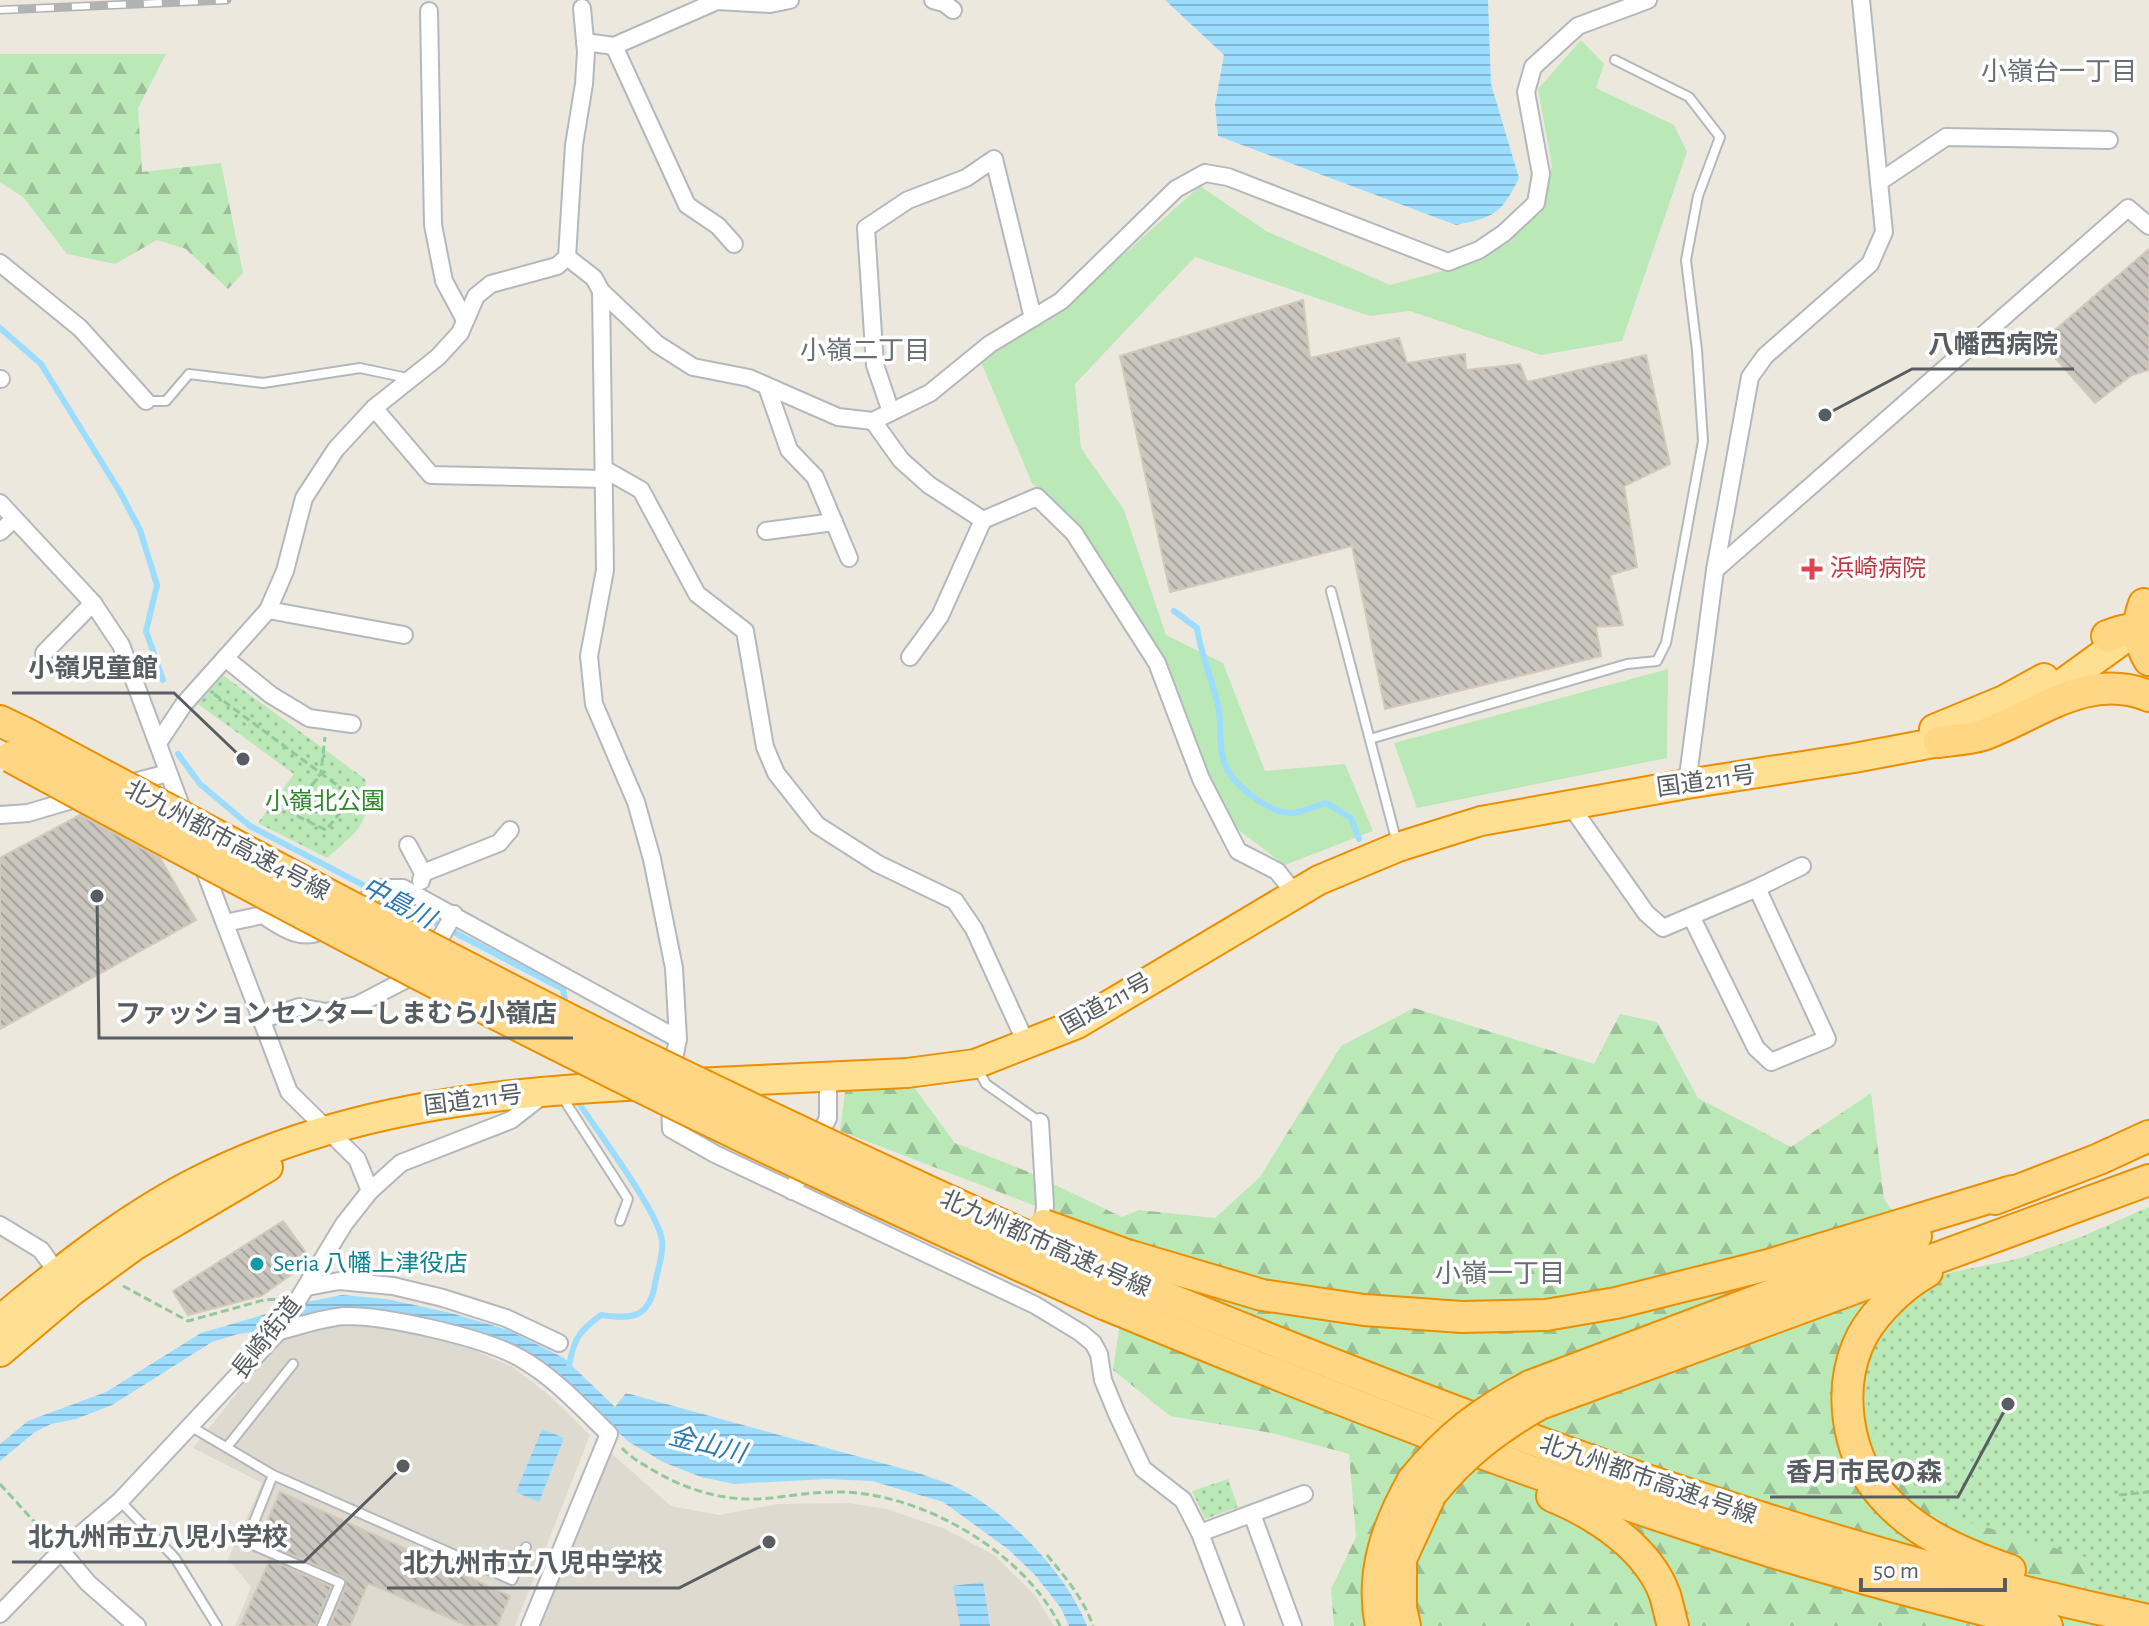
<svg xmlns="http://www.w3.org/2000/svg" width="2149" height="1626" font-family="'Alegreya Sans','Noto Sans JP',sans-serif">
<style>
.education{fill:#dfdacf}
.grass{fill:#bbe8b7}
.forest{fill:url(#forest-firs)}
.park{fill:url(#park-dots)}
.water{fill:url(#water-rules)}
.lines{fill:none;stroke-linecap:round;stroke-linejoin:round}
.stream{stroke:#9cdcff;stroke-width:6}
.building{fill:url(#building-back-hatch);stroke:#d2c9bc;stroke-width:2}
.service-casing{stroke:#b4b8bd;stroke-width:12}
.minor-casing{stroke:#b4b8bd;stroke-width:20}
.trunk-casing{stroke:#eb8f00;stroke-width:32}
.motorway-casing{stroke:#eb8f00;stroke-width:34}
.path{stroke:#90c99b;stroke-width:3;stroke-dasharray:8 4;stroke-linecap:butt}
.service{stroke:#fff;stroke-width:8}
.minor{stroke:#fff;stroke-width:16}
.trunk{stroke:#ffdf92;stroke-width:28}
.motorway{stroke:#ffd683;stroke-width:30}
.rail-casing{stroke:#b1b2b2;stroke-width:9}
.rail{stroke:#fff;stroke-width:6;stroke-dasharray:18;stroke-linecap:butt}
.motorway-bridge-casing{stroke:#eb8f00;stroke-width:34;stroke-linecap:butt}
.motorway-bridge{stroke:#ffd683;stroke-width:30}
.health-dot{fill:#e0444e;stroke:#fff;stroke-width:3}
.culture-dot{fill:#0f9aa8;stroke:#fff;stroke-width:3}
.labels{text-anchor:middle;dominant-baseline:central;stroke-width:7;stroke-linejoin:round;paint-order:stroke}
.health-label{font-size:24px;fill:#be3a42;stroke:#fff;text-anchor:start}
.street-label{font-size:24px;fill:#575d61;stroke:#fff}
.park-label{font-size:24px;fill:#2e852b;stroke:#fff}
.culture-label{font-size:24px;fill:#0d838f;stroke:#fff;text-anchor:start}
.neighbourhood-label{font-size:26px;fill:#686f74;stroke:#fff}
.water-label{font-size:26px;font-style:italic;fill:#2e79b2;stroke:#fff}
.leader{fill:none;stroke:#575d61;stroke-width:3}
.callout-dot{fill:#575d61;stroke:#fff;stroke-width:3}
.callout-label{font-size:26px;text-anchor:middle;font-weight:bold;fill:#575d61;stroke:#fff;stroke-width:7;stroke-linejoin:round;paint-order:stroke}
</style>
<defs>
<pattern id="forest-firs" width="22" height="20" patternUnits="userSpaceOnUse" patternTransform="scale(2)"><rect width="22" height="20" fill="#bbe8b7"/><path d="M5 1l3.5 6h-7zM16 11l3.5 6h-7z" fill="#9bbf98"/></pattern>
<pattern id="park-dots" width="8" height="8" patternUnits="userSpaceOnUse" patternTransform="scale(2)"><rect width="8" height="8" fill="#bbe8b7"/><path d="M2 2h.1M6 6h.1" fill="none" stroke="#9bbf98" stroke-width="1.8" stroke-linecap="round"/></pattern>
<pattern id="water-rules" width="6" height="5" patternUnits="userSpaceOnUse" patternTransform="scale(2)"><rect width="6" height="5" fill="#9cdcff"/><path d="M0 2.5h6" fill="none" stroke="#82b6d2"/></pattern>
<pattern id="building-back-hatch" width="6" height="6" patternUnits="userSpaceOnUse" patternTransform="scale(2)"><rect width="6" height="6" fill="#cac5bd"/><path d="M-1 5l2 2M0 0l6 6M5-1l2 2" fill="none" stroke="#a7a39d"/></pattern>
</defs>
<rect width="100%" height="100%" fill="#ede8de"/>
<!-- education -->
<g class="education">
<polygon points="358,1324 401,1327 451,1340 513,1367 550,1396 590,1435 515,1626 235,1626 251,1587 228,1559 262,1483 193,1448 288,1329"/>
<polygon points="611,1453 671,1506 719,1515 778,1504 848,1503 887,1509 945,1529 994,1555 1035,1595 1054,1626 539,1626 595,1473"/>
</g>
<!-- grass -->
<g class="grass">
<polygon points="1581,40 1604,64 1596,88 1674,125 1687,152 1622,341 1541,355 1410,311 1370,316 1195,257 1075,384 1081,448 1124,510 1166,635 1223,663 1265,771 1345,764 1373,831 1285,865 1228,822 1162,658 1078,526 1032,483 981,362 1065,307 1200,186 1266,231 1390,285 1450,269 1541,213 1552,166 1538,89"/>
<polygon points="1668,669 1667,758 1417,808 1394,743"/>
</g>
<!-- forest -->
<g class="forest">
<polygon points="0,54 166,54 138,108 142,172 221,163 243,273 228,289 186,249 157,240 115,264 67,254 23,197 0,182"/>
<polygon points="1414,1008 1594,1064 1620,1014 1657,1022 1698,1098 1791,1147 1871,1093 1884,1199 1940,1275 2018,1259 2084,1236 2149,1207 2149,1626 1334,1626 1331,1589 1356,1537 1349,1454 1272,1433 1170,1416 1113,1370 1132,1243 840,1131 845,1092 911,1083 955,1143 1026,1171 1122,1217 1139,1210 1215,1218 1260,1177 1341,1046"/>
</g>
<!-- park -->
<g class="park">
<path d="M223,675L365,779C373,824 357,831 327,858L258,823L294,774L198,704Z"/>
<polygon points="2149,1207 2149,1626 2080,1626 2088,1558 1969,1522 1903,1480 1873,1432 1863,1377 1884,1328 1940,1275 2018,1259 2084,1236"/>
<polygon points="1228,1479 1238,1507 1205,1519 1192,1491"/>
</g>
<!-- water -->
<g class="water">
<path d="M1165,0H1488L1491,84L1519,178C1501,214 1495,217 1456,225L1218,136L1215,105L1224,55Z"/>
<path d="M342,1295L387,1299L451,1313L508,1330L564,1358L615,1407L626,1393L915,1472C929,1477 943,1481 956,1487C1007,1511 1067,1574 1087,1626H1069L1061,1608L1036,1576L1008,1549L943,1502L872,1481L826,1479L734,1484L701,1477L663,1462L629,1442L540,1363L416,1318L388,1312L347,1309L263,1331L238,1334L212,1342L112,1405L76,1419L51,1424L35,1432L0,1461V1444L28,1421L106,1392L201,1333L307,1302Z"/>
<polygon points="542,1429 564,1438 539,1502 516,1492"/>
<polygon points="983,1582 990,1626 960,1626 953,1586"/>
</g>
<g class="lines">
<!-- stream -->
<g class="stream">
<polyline points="0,328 41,364 120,492 140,530 157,585 146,631 163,680"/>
<path d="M1174,611L1197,628C1201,655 1212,679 1218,706C1222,724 1218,744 1224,762C1231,784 1266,811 1290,813C1301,813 1316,806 1326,803L1351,818L1359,839"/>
<polyline points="178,754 200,784 250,826 563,989 566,1006"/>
<path d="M568,1371C573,1342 576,1333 601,1315C631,1319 649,1319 655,1284C657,1271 664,1254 662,1241C660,1214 597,1131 579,1103"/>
</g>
</g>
<!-- building -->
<g class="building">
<polygon points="2149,249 2149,370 2132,375 2095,403 2041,342"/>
<polygon points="1303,300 1310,358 1399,338 1407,363 1465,354 1466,370 1520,364 1527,382 1646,355 1670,464 1624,486 1637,567 1610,575 1623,625 1596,627 1601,656 1385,709 1352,546 1170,592 1120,356"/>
<polygon points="80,815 160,858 196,920 0,1029 0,858"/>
<polygon points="283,1221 307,1254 292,1274 261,1296 188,1315 173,1291"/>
<polygon points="280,1492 510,1596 497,1626 468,1626 368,1583 350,1626 330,1626 346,1586 345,1578 275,1547 277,1543 261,1536"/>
<polygon points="270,1560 331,1587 315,1626 240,1626"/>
</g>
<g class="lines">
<defs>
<g id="service">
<polyline points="146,401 166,401 189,374 263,383 360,368 412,379"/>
<polyline points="1331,591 1397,843"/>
<polyline points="1370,739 1627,664 1657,661 1666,643 1703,441 1697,350 1686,260 1698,196 1720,137 1689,97 1615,60"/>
<polyline points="977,1068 986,1084 1040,1122"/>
<polyline points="561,1095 628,1199 620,1221"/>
<polyline points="190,1426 273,1475 512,1580 526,1547"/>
<polyline points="227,1447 293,1364"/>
<polyline points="273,1475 246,1542 340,1583 322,1626"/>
<polyline points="120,1501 175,1558 217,1626"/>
</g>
<g id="minor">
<polyline points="933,0 944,3 953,10"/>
<polyline points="429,11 433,225 444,281 465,320"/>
<polyline points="585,42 614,46 717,1 770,4 790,0"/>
<polyline points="614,46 687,205 718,226 734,244"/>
<polyline points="1879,182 1946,137 2109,140"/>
<polyline points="567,257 594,278 601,291 657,344 693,367 749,378 838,417 873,421 930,393 990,344 1061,301 1176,189 1205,173 1228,177 1448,262 1479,250 1504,233 1536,203 1541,174 1526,92 1533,67 1578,26 1648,0"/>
<polyline points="0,263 80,328 146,401"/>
<polyline points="601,291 605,570 589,656 594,704 636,802 652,859 674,968 678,1039 671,1074"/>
<polyline points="0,379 1,379"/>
<polyline points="767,387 789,450 815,477 849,558"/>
<polyline points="374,408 431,475 604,479"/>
<polyline points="891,412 875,365 866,228 908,200 966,178 994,159 1033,318"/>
<polyline points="873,421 901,460 929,485 983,520"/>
<polyline points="604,469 641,490 697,594 745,631 765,747 776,773 817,825 878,864 955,901 974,929 1027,1045"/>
<polyline points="0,503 93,603 121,645 185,817"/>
<polyline points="766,531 834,522"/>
<polyline points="0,532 14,519"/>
<polyline points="1715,570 2128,208 2149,226"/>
<polyline points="268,610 404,635"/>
<polyline points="44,653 93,603"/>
<polyline points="910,657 940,616 983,520 1037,497 1074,533 1157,663 1201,779 1238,851 1277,871 1295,894"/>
<polyline points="225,658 271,695 309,718 352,724"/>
<polyline points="158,743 184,704 268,610 285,571 304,498 336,449 374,408 438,357 460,333 476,296 491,284 557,266 567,257 574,145 584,84 586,52 582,8"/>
<polyline points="1687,784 1715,570 1750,377 1765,356 1870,264 1884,232 1861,0"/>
<polyline points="123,785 168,773"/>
<polyline points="1570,805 1646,913 1663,928 1757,888 1827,1039 1771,1062 1756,1048 1691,916"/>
<polyline points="0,815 28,813 82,797"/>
<polyline points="408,845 423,873 421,881"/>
<polyline points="201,861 289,1092 357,1159 370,1191"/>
<polyline points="423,873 499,843 510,830"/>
<polyline points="1757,888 1802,866"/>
<polyline points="350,911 382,888 403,888 678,1039"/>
<path d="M225,923L263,915C283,929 305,944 329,927"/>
<polyline points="261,1020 299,1007 326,1012 357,1005 407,979 427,961 454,914"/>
<polyline points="670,1097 671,1129 715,1154 1035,1305 1081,1333 1093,1343 1099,1354 1103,1380 1117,1414 1143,1469 1183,1500 1200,1533 1235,1626"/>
<polyline points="1040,1122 1045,1206 1042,1232"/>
<polyline points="792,1191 828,1118 828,1077"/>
<polyline points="0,1225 41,1250 61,1278"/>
<polyline points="307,1287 339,1281 393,1286 443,1298 506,1318 559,1343"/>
<path d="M279,1331C300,1326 324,1317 346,1316C387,1316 483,1337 520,1358C554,1377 581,1407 609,1434L530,1626"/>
<polyline points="1252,1514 1293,1626"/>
<polyline points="1200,1533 1304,1494"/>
<polyline points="61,1551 88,1583 137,1626"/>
<polyline points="0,1614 61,1551 120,1501 279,1331 344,1224 370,1191 401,1163 511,1120 543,1095"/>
</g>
<g id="trunk">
<polyline points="2032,701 2059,686 2139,628"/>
<polyline points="1934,729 2004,700 2044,678"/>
<polyline points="694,1083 907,1073 975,1064 1077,1024 1319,880 1398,847 1481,821 1687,784 1854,758 1939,742 1962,734"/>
<path d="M0,1320C60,1270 123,1220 192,1184C332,1111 489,1092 645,1085"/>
<polyline points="0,1352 71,1292 134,1246 268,1167"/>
</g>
<g id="motorway">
<path d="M2144,604C2136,625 2138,641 2149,660"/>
<path d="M2107,636C2122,630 2134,627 2149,631"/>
<polyline points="0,721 23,732"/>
<path d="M1939,742C1953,740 1970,739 1983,735C2038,715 2087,671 2149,696"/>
<polyline points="1995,1199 2099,1159 2149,1136"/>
<polyline points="1127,1255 1262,1295 1364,1310 1462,1317 1546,1315 1616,1303 1768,1265 2012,1191"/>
<path d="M1927,1272C1900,1287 1868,1318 1857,1347C1839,1391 1847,1450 1876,1488C1909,1531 1960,1553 2010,1570"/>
<path d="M1116,1277C1452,1415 1793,1546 2149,1620"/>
<path d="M1104,1304C1317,1392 1530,1476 1750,1545C1848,1576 1948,1601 2047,1626"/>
<polyline points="1530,1386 1864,1260 1916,1236"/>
<polyline points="1540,1404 2149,1180"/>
<path d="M1552,1496C1596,1514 1648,1548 1665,1595C1668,1605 1670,1616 1673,1626"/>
<path d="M1381,1626C1370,1573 1387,1526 1413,1480"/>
<polyline points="1405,1626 1401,1608 1401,1559 1431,1494"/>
</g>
</defs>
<!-- service casing -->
<use href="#service" class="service-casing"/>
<!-- minor casing -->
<use href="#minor" class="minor-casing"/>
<!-- trunk casing -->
<use href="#trunk" class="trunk-casing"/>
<!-- motorway casing -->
<use href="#motorway" class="motorway-casing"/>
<!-- path -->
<g class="path">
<polyline points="214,694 353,797 326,830 291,813 321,773 325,737"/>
<polyline points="123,1286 188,1321 264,1300 279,1299"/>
<path d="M622,1448C630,1457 641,1463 651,1469C682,1488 719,1500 755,1499C782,1498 808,1492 834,1492C917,1490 1024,1551 1060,1626"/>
<polyline points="0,1484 50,1539"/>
<polyline points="2119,1495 2149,1492"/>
<path d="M1047,1555C1065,1577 1084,1599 1093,1626"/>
</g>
<!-- service -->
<use href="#service" class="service"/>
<!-- minor -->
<use href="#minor" class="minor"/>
<!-- trunk -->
<use href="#trunk" class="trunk"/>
<!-- motorway -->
<use href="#motorway" class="motorway"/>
<defs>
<polyline id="rail" points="0,10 227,0"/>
</defs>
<!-- rail casing -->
<use href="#rail" class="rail-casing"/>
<!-- rail -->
<use href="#rail" class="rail"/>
<defs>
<g id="motorway-bridge">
<path d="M23,732C218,836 412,941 610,1040C777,1122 946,1200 1116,1277"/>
<path d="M11,757C204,862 397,965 593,1063C761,1148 933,1226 1104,1304"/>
<polyline points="1044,1225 1127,1255"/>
<path d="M1413,1480C1448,1437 1481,1412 1530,1386"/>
<path d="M1431,1494C1462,1455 1497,1428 1540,1404"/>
</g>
</defs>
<!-- motorway-bridge casing -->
<use href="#motorway-bridge" class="motorway-bridge-casing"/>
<!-- motorway-bridge -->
<use href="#motorway-bridge" class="motorway-bridge"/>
</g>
<!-- markers -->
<path class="health-dot" d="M1808 557h8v8h8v8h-8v8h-8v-8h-8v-8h8z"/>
<circle class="culture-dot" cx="257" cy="1264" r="8"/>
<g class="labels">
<!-- health labels -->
<g class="health-label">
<text x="1830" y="569">浜崎病院</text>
</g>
<!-- street labels -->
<g class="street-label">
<text transform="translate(1706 782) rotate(-8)">国道211号</text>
<text transform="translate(227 841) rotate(28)">北九州都市高速4号線</text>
<text transform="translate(1106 1004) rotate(-29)">国道211号</text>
<text transform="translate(473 1101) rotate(-7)">国道211号</text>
<text transform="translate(1045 1244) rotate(24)">北九州都市高速4号線</text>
<text transform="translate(267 1338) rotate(-52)">長崎街道</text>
<text transform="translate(1648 1480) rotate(19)">北九州都市高速4号線</text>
</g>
<!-- park labels -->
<g class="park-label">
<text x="325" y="802">小嶺北公園</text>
</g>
<!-- culture labels -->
<g class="culture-label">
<text x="273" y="1264">Seria 八幡上津役店</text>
</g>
<!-- neighbourhood labels -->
<g class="neighbourhood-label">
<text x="2059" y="72">小嶺台一丁目</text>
<text x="865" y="351">小嶺二丁目</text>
<text x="1500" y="1274">小嶺一丁目</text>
</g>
<!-- water labels -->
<g class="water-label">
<text transform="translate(398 903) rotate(28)">中島川</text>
<text transform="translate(707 1445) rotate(14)">金山川</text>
</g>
</g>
<!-- callouts -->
<path class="leader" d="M1825 415L1912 369H2074M243 759L174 693H12M97 896L99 1038H573M2008 1404L1958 1497H1770M403 1466L304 1562H12M769 1542L679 1588H387"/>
<g class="callout-dot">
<circle cx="1825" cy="415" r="8"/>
<circle cx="243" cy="759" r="8"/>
<circle cx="97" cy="896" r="8"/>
<circle cx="2008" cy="1404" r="8"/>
<circle cx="403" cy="1466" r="8"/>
<circle cx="769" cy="1542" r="8"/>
</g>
<g class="callout-label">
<text x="1993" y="353">八幡西病院</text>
<text x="93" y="677">小嶺児童館</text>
<text x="336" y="1022">ファッションセンターしまむら小嶺店</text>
<text x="1864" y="1481">香月市民の森</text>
<text x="158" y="1546">北九州市立八児小学校</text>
<text x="533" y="1572">北九州市立八児中学校</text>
</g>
<!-- scale -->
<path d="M1861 1578v12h144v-12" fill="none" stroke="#575d61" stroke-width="4"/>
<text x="1873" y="1578" font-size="24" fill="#575d61" stroke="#ffffff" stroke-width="6" paint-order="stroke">50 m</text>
</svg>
